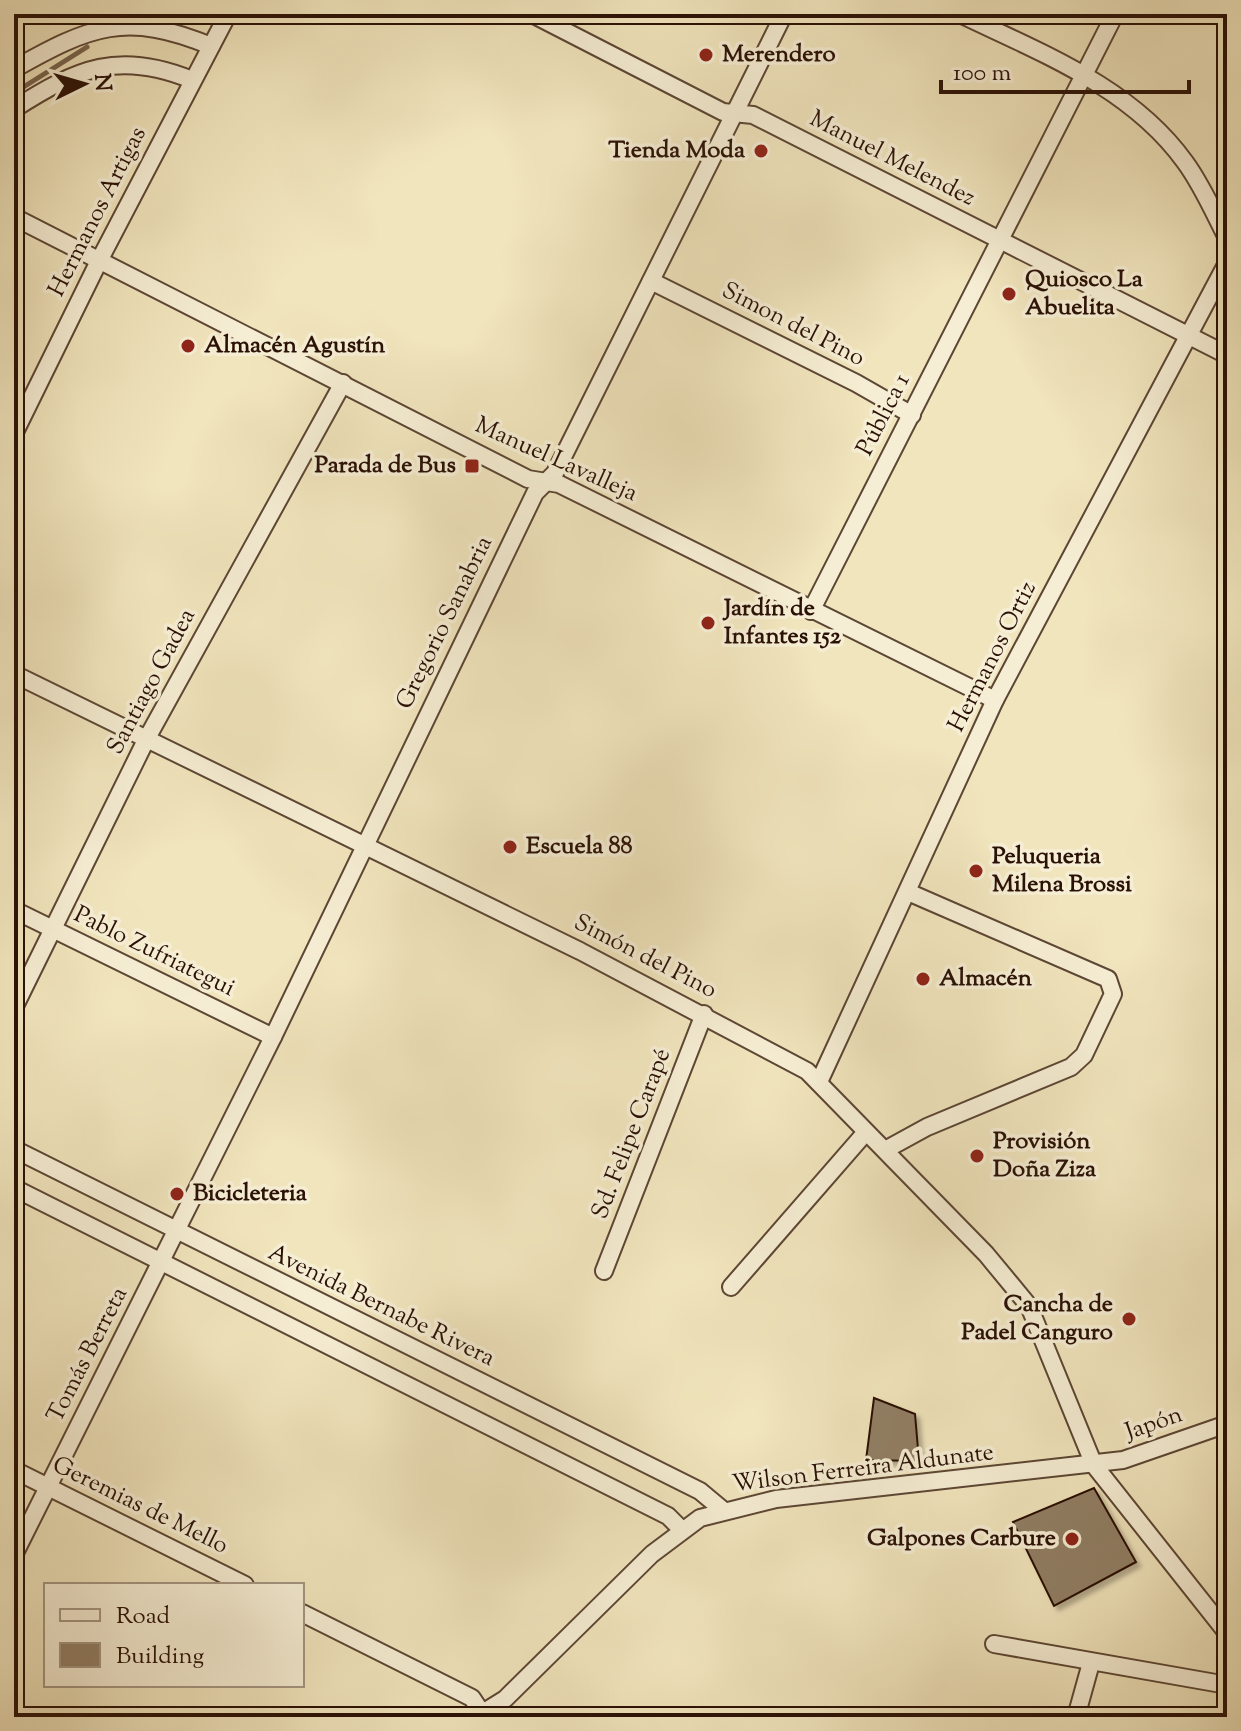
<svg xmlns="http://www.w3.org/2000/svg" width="1241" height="1731" font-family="'Sorts Mill Goudy',serif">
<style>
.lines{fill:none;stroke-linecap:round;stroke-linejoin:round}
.stream{stroke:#79654f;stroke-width:5}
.building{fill:#917f65;stroke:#2a1106;stroke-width:2;filter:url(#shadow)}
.minor-casing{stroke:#5c4634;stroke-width:20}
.minor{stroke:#f6eed4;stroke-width:16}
.poi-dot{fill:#8f2418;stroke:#f6eed4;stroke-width:3}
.labels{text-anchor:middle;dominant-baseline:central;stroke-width:7;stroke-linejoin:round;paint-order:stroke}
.poi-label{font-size:24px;font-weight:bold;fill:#2a1106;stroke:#f6eed4;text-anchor:start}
.street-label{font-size:24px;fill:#2a1106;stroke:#f6eed4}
</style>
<defs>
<filter id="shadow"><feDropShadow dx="4.5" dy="4.5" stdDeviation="2" flood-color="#0004"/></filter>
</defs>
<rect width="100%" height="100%" fill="#f1e5bd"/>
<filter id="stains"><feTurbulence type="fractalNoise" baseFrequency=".0025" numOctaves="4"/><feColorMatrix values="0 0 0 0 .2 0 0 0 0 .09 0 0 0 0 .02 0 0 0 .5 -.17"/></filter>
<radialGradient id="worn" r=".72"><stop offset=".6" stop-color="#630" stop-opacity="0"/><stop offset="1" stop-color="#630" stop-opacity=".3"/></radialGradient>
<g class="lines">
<!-- stream -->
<polyline class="stream" points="14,93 87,47"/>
</g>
<!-- building -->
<g class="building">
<polygon points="874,1398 915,1414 919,1461 866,1460"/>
<polygon points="1094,1488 1136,1562 1054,1606 1013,1522"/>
</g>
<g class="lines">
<defs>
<g id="minor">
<polyline points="532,14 723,112 753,115 1227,355"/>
<path d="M960,14C1041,53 1131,87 1185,162C1202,185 1214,213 1227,238"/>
<path d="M14,69C90,26 126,11 211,46"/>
<path d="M14,109C78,68 119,50 192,80"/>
<polyline points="14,217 528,479 559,484 995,700"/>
<polyline points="651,281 856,383 912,415"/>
<polyline points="14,434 99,261 228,14"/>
<polyline points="811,611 1115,14"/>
<polyline points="14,674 580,951 807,1071 986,1254 1029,1306 1094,1465 1227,1633"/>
<polyline points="14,910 273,1037"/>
<polyline points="14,1008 146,740 343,383"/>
<polyline points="819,1082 995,700 1227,263"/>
<polyline points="14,1149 700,1491 724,1511"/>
<polyline points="885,1150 927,1127 1071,1067 1084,1055 1113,994 1108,979 908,892"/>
<polyline points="14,1188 668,1516 681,1529"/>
<polyline points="604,1271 704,1014"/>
<polyline points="731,1287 866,1132"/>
<polyline points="14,1470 245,1585"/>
<polyline points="14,1555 273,1037 535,493 555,473 784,14"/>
<polyline points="302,1613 472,1698 482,1713"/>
<polyline points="994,1644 1227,1685"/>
<polyline points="476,1717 505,1699 652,1554 700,1518 776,1499 1123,1460 1227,1424"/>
<polyline points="1076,1717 1091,1663"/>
</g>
</defs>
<!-- minor casing -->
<use href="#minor" class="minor-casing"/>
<!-- minor -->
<use href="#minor" class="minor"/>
</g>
<!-- markers -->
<g class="poi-dot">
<circle cx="706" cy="55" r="8"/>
<circle cx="761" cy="151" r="8"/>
<circle cx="1009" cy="294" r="8"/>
<circle cx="188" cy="346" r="8"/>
<rect x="464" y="458" width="16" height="16" rx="4"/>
<circle cx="708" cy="623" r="8"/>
<circle cx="510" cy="847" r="8"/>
<circle cx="976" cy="871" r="8"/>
<circle cx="923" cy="979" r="8"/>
<circle cx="977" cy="1156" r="8"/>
<circle cx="177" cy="1194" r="8"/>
<circle cx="1129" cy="1319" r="8"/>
<circle cx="1072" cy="1539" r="8"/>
</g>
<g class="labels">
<!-- poi labels -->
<g class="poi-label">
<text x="722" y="55">Merendero</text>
<text x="745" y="151" text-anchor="end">Tienda Moda</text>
<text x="1025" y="280">Quiosco La<tspan x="1025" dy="28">Abuelita</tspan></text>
<text x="204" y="346">Almacén Agustín</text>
<text x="456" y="466" text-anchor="end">Parada de Bus</text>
<text x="724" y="609">Jardín de<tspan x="724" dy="28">Infantes 152</tspan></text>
<text x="526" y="847">Escuela 88</text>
<text x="992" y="857">Peluqueria<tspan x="992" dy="28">Milena Brossi</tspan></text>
<text x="939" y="979">Almacén</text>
<text x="993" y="1142">Provisión<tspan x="993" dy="28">Doña Ziza</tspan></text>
<text x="193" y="1194">Bicicleteria</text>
<text x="1113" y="1305" text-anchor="end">Cancha de<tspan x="1113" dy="28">Padel Canguro</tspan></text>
<text x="1056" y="1539" text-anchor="end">Galpones Carbure</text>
</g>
<!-- street labels -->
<g class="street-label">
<text transform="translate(892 159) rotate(27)">Manuel Melendez</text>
<text transform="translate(98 212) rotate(-63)">Hermanos Artigas</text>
<text transform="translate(793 325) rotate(27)">Simon del Pino</text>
<text transform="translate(884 415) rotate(-63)">Pública 1</text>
<text transform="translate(556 460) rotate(24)">Manuel Lavalleja</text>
<text transform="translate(445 623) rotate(-64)">Gregorio Sanabria</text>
<text transform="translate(993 657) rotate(-63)">Hermanos Ortiz</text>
<text transform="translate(152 682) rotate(-62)">Santiago Gadea</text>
<text transform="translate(154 952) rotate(26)">Pablo Zufriategui</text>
<text transform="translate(645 957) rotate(27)">Simón del Pino</text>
<text transform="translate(632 1134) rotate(-69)">Sd. Felipe Carapé</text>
<text transform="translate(381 1306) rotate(26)">Avenida Bernabe Rivera</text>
<text transform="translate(88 1355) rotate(-63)">Tomás Berreta</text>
<text transform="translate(1154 1424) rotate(-19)">Japón</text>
<text transform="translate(863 1469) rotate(-7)">Wilson Ferreira Aldunate</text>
<text transform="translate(140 1506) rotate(26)">Geremias de Mello</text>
</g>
</g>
<!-- margin -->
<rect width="1241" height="1731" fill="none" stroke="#f1e5bd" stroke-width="48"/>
<rect x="16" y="16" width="1209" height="1699" fill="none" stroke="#2a1106" stroke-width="4"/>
<rect x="24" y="24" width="1193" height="1683" fill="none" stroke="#2a1106" stroke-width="2"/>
<!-- legend -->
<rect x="44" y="1583" width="260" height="104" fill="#f6eed4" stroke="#a49682" stroke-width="2"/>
<rect x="60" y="1609" width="40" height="12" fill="#f6eed4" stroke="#a49682" stroke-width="2"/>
<text x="116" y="1623" font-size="24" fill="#2a1106">Road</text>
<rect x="60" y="1643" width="40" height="24" fill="#917f65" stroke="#a49682" stroke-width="2"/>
<text x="116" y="1663" font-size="24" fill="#2a1106">Building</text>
<!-- north arrow -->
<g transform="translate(84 84) rotate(85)" stroke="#f6eed4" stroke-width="6" paint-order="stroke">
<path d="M0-6L14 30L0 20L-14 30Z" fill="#2a1106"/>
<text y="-12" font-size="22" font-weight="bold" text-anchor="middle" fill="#2a1106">N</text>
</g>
<!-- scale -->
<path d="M941 80v12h248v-12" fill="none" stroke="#2a1106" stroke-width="4"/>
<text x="953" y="80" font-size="24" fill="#2a1106" stroke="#f6eed4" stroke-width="6" paint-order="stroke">100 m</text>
<rect width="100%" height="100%" filter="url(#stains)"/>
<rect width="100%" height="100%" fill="url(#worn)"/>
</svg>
